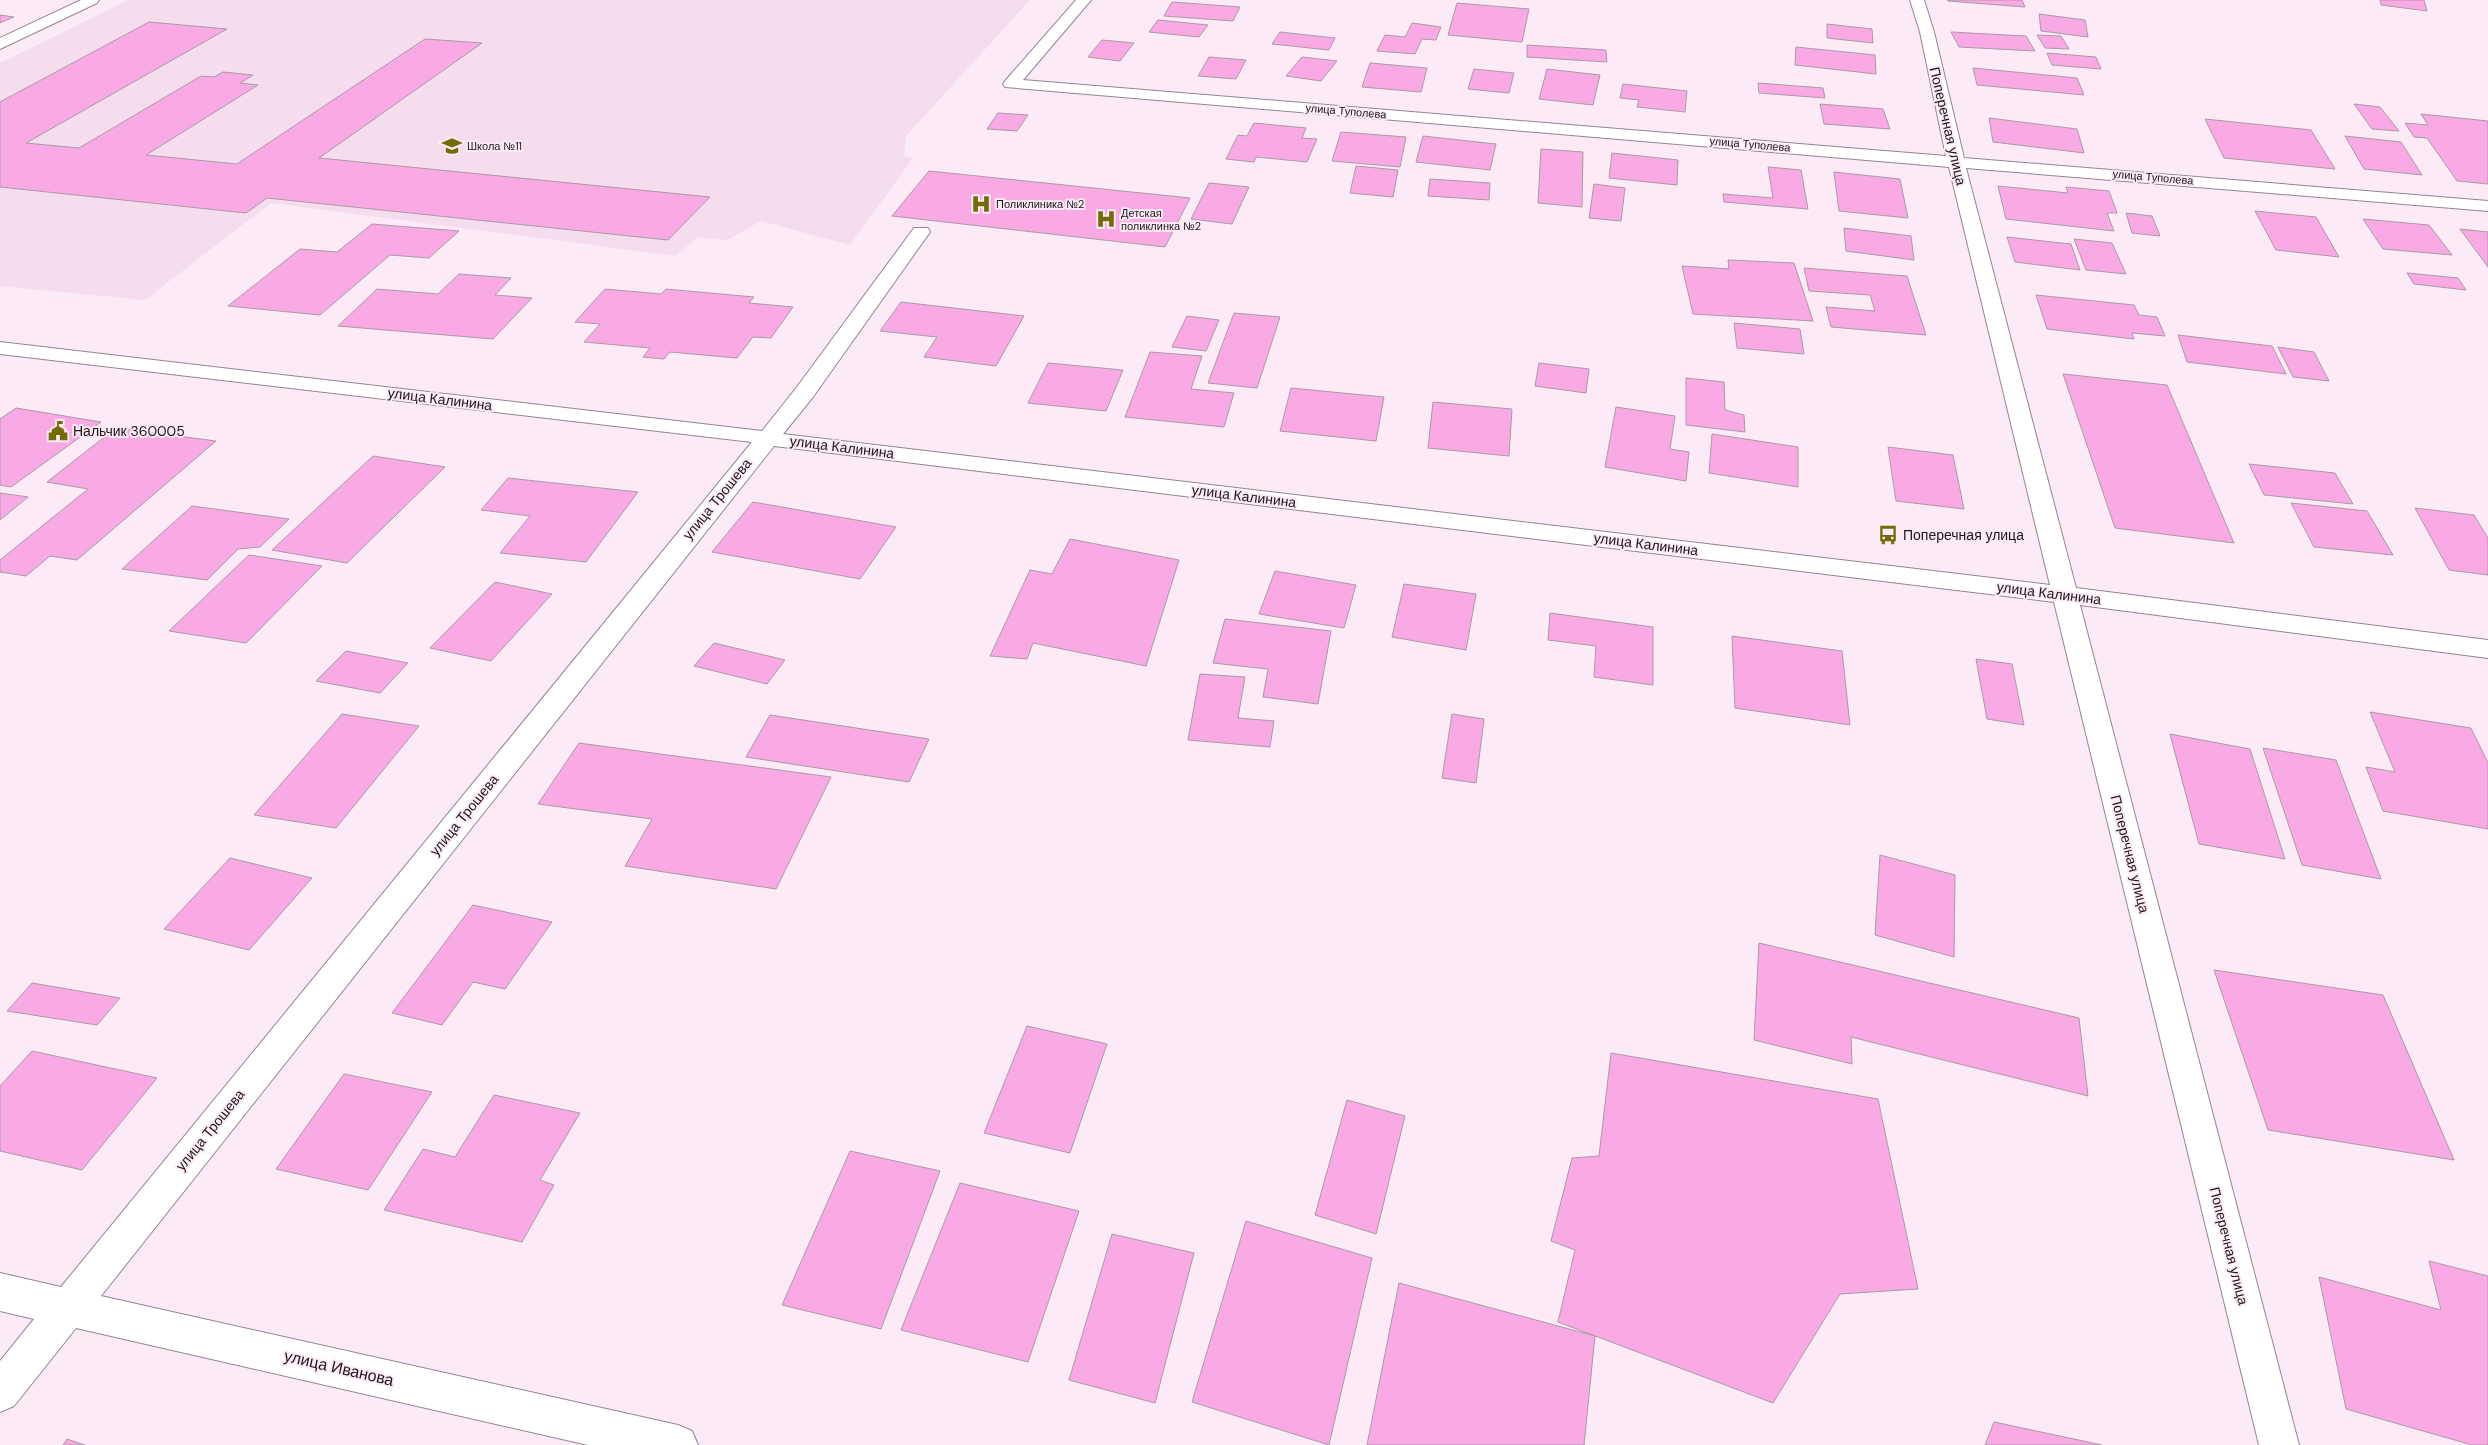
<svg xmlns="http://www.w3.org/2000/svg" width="2488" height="1445" font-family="'DM Sans',sans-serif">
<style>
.built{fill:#f5ddee}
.building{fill:#f9aae5;stroke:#aa9aa5}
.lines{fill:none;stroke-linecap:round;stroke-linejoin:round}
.minor-casing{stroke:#948590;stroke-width:2}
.minor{fill:#fff;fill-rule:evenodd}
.labels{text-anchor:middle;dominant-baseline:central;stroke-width:4;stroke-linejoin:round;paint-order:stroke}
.far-street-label{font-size:11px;fill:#1c161a;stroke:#fcebf7}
.far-poi-label{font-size:11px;fill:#1c161a;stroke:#fcebf7;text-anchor:start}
.street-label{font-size:14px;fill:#1c161a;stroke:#fcebf7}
.poi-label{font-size:14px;fill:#1c161a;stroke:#fcebf7;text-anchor:start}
.near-street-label{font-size:16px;fill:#1c161a;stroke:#fcebf7}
</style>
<rect width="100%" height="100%" fill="#fcebf7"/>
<!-- built -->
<polygon class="built" points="128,0 1030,0 906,136 904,156 913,158 850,245 761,221 727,240 697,237 676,256 271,203 145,300 0,286 0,63"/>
<!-- building -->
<g class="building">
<polygon points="1947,0 2022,0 2025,7 1948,1"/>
<polygon points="2380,0 2424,0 2427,11 2381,5"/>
<polygon points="1172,2 1240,7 1233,21 1164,16"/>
<polygon points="1457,3 1529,9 1522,42 1448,35"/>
<polygon points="2039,14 2085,20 2088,37 2041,31"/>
<polygon points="0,15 14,17 0,23"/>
<polygon points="1158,20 1208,25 1199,37 1149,32"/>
<polygon points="149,22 227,29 26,143 79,148 201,76 214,77 223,72 253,75 240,83 258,85 146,155 237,164 425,39 482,43 319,158 710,197 668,240 267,198 246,213 0,187 0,102"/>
<polygon points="1412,23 1441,27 1436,40 1422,39 1415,54 1377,51 1385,35 1405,37"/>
<polygon points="1827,24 1872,29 1873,43 1827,38"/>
<polygon points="1280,32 1335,38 1329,50 1272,44"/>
<polygon points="1951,32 2026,36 2035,51 1959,47"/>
<polygon points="2037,35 2061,36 2069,49 2045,48"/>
<polygon points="1102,40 1134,43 1120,61 1088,57"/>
<polygon points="1527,45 1606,50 1607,62 1527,57"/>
<polygon points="1796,47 1875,55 1876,74 1795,65"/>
<polygon points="2047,53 2096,57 2101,69 2052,65"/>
<polygon points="1209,57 1246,60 1236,79 1198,76"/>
<polygon points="1302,57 1337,61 1321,81 1286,76"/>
<polygon points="1370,63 1427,68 1421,92 1362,87"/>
<polygon points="1973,68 2077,78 2084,95 1977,85"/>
<polygon points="1474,69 1514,73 1509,93 1468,89"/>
<polygon points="1547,69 1600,75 1593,105 1539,99"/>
<polygon points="1758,83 1823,88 1825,98 1759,93"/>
<polygon points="1623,84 1687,91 1685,112 1637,107 1639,100 1620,98"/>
<polygon points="1820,104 1883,109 1890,129 1824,124"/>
<polygon points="2354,104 2380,107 2399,131 2372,129"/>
<polygon points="998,113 1028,115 1017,131 987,129"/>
<polygon points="2421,114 2488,121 2488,184 2457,181 2427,138 2414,137 2405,123 2428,125"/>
<polygon points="1989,118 2077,129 2084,153 1993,142"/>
<polygon points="2205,119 2311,130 2335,169 2224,158"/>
<polygon points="1254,123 1306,128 1302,138 1317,139 1307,162 1256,157 1254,162 1226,159 1238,135 1247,136"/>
<polygon points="1341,132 1406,137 1400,167 1332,161"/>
<polygon points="1423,136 1496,144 1490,170 1416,162"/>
<polygon points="2345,136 2401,142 2422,175 2364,169"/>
<polygon points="1541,149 1583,152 1582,207 1538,203"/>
<polygon points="1612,153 1678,160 1677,185 1609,178"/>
<polygon points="1356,166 1398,170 1393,197 1350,193"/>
<polygon points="1768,167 1801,170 1808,209 1724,202 1723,194 1773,198"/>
<polygon points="929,171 1190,198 1165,247 892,216"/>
<polygon points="1834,172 1900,179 1908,218 1839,211"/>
<polygon points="1430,179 1490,183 1489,200 1428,196"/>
<polygon points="1209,183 1249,187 1232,224 1191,219"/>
<polygon points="1594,184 1625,188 1621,221 1589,218"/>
<polygon points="1998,186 2068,193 2066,187 2109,191 2117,213 2107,213 2114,231 2006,219"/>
<polygon points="2255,211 2316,217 2339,257 2276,250"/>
<polygon points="2126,213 2152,216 2160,236 2132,233"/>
<polygon points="2363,219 2429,225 2452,255 2383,249"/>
<polygon points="372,224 459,231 429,258 390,255 320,315 228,306 300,249 337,252"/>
<polygon points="1844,228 1911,236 1914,260 1846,251"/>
<polygon points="2460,229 2488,232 2488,267"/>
<polygon points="2007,237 2071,244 2080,270 2015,262"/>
<polygon points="2074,239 2112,243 2126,274 2086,270"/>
<polygon points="1728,260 1794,263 1813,321 1693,314 1682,266 1729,269"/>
<polygon points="1804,268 1907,276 1926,335 1831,327 1826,307 1875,311 1870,295 1809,291"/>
<polygon points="2407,273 2458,278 2466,290 2414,284"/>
<polygon points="459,274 511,278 495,295 532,298 493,339 338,326 377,289 438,294"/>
<polygon points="605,289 661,294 666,289 754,297 749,303 793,307 771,338 753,337 737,358 670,352 664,359 643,357 650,348 584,342 600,324 575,322"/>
<polygon points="2036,295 2134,305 2139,315 2157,317 2165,336 2132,333 2134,339 2047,329"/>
<polygon points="901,302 1024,316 996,366 924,357 937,337 880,331"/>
<polygon points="1234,313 1280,317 1257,388 1208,383"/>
<polygon points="1187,316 1219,320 1206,351 1172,347"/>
<polygon points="1734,323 1800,329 1804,354 1737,348"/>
<polygon points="2178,335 2272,346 2286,374 2187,362"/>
<polygon points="2278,347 2314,352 2329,381 2293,377"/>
<polygon points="1150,352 1202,356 1191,389 1234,393 1224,427 1125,417"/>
<polygon points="1048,363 1123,370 1106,411 1028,403"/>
<polygon points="1539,363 1589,369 1586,393 1535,386"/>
<polygon points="2063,374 2167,385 2234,543 2115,528"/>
<polygon points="1686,378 1724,382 1725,410 1744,415 1745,432 1686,425"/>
<polygon points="1291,388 1384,397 1376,441 1280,431"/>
<polygon points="1433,402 1512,409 1509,456 1428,448"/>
<polygon points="1616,407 1675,416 1670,449 1689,452 1686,481 1605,467"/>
<polygon points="16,408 101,422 11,487 0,485 0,419"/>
<polygon points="116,428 216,441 77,560 50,556 26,576 0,572 0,560 88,489 47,482"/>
<polygon points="1712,434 1798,447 1798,487 1709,473"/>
<polygon points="1888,447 1953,455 1964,509 1896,501"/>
<polygon points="373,456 445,467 347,563 272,550"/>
<polygon points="2249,464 2335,473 2353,504 2264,495"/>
<polygon points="508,478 638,492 586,562 500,553 530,516 481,510"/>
<polygon points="0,493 28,497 0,520"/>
<polygon points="753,502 896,527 860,579 712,552"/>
<polygon points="2291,503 2367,511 2393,555 2314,547"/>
<polygon points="192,506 289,519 260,547 238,549 207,580 122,569"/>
<polygon points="2415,508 2474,515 2488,538 2488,575 2449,570"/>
<polygon points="1070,539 1179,560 1146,666 1033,643 1027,659 990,656 1030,570 1052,574"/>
<polygon points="249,555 322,566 246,643 169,631"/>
<polygon points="1275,571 1356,585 1344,628 1259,614"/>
<polygon points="495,582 552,594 491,661 430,648"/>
<polygon points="1404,584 1476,594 1466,650 1392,637"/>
<polygon points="1550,613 1653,627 1653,685 1594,677 1596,646 1548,640"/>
<polygon points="1225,619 1331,631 1318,704 1263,697 1268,669 1213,663"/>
<polygon points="1732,636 1842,651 1850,725 1735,708"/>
<polygon points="714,643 785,660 767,684 694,666"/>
<polygon points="346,651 408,663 380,693 316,681"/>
<polygon points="1976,659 2012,664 2024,725 1987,719"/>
<polygon points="1200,674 1245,677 1238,718 1274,721 1270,747 1188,740"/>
<polygon points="2370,712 2471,728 2488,763 2488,829 2383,811 2366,767 2395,772"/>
<polygon points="342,714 419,726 336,828 254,815"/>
<polygon points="1452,714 1484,719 1476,783 1442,778"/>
<polygon points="770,715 929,739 909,782 746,757"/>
<polygon points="2170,734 2250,749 2285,859 2199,844"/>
<polygon points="579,743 831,777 776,889 625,866 652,819 538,804"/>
<polygon points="2263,748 2336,760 2381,879 2302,865"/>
<polygon points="1880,855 1955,875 1954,957 1875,935"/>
<polygon points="230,858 312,878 249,950 164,929"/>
<polygon points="473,905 552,922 505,989 473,982 442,1025 392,1013"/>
<polygon points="1759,943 2079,1018 2088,1096 1851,1037 1852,1064 1754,1040"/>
<polygon points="2214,970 2383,995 2454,1160 2268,1130"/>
<polygon points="32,983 120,998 97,1025 7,1011"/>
<polygon points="1027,1026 1107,1044 1070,1153 984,1133"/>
<polygon points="32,1051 157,1078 82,1170 0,1151 0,1086"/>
<polygon points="1611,1053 1878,1099 1918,1289 1840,1294 1773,1403 1558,1322 1575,1250 1551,1241 1572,1158 1599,1156"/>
<polygon points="344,1074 432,1092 368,1190 276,1169"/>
<polygon points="494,1095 580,1113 540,1180 554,1185 522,1242 384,1210 423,1149 455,1157"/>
<polygon points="1347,1100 1405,1116 1376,1234 1315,1215"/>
<polygon points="850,1151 940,1171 881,1329 782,1305"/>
<polygon points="960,1183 1079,1211 1028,1362 901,1330"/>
<polygon points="1246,1221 1372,1258 1329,1445 1192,1402"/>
<polygon points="1112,1234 1194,1253 1155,1403 1069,1380"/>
<polygon points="2429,1261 2488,1276 2488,1445 2472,1445 2346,1409 2319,1277 2441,1310"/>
<polygon points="1399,1283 1595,1336 1584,1445 1367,1445"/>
<polygon points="1994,1422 2102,1445 1985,1445"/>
<polygon points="67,1439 85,1445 63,1445"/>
</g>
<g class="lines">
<defs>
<g id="minor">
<polygon points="81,0 99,0 97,3 0,49 0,38"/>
<polygon points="1076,0 1091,0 1023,80 1946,156 1920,32 1910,0 1924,0 1934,32 1964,158 2488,201 2488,211 1966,168 2076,588 2488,640 2488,658 2080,605 2299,1445 2259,1445 2054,602 774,446 101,1296 678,1425 692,1431 698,1445 588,1445 76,1328 14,1406 0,1412 0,1361 34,1319 0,1311 0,1273 61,1287 752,442 0,354 0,342 762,431 797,387 914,228 928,228 930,232 813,397 783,434 2050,585 1949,167 1005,87 1003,84 1005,81"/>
</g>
</defs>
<!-- minor casing -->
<use href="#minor" class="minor-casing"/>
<!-- minor -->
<use href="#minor" class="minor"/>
</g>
<!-- icons -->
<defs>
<symbol id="school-bare" viewBox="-9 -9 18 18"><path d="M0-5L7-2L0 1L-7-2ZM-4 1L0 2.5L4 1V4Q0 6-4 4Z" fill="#756b05" stroke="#fcebf7" stroke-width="2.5" paint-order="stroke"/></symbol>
<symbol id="hospital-bare" viewBox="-9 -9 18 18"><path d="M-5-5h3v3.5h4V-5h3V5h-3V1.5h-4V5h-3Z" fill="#756b05" stroke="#fcebf7" stroke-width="2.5" paint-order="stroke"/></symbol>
<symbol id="civic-bare" viewBox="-9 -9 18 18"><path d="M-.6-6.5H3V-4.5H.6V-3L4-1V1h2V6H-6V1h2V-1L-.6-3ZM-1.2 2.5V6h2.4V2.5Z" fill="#756b05" stroke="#fcebf7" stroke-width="2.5" paint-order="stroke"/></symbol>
<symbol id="bus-bare" viewBox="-9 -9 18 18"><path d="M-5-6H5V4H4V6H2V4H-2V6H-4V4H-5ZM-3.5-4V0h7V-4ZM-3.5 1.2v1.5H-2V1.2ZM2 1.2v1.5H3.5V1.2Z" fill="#756b05" stroke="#fcebf7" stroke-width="2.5" paint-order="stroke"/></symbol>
</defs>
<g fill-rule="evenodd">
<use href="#school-bare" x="438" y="132" width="28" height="28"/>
<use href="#hospital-bare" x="967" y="190" width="28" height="28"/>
<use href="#hospital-bare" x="1092" y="205" width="28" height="28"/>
<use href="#civic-bare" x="44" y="417" width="28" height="28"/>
<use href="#bus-bare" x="1874" y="521" width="28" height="28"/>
</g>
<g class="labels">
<!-- far-street labels -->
<g class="far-street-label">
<text transform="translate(1346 111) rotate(5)">улица Туполева</text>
<text transform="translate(1750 144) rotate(5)">улица Туполева</text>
<text transform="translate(2153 177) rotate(5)">улица Туполева</text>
</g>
<!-- far-poi labels -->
<g class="far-poi-label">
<text x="467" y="146">Школа №11</text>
<text x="996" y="204">Поликлиника №2</text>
<text x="1121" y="213">Детская<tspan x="1121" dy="13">поликлинка №2</tspan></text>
</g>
<!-- street labels -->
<g class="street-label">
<text transform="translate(1948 126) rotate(77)">Поперечная улица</text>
<text transform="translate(440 399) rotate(7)">улица Калинина</text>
<text transform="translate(842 447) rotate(7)">улица Калинина</text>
<text transform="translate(1244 496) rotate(7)">улица Калинина</text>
<text transform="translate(717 499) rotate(-51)">улица Трошева</text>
<text transform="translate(1646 544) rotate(7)">улица Калинина</text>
<text transform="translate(2049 593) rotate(7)">улица Калинина</text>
<text transform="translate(464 815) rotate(-51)">улица Трошева</text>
<text transform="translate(2130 854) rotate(76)">Поперечная улица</text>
<text transform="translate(210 1130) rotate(-51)">улица Трошева</text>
<text transform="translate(2229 1246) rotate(76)">Поперечная улица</text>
</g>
<!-- poi labels -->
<g class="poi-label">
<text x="73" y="431">Нальчик 360005</text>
<text x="1903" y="535">Поперечная улица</text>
</g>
<!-- near-street labels -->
<g class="near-street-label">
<text transform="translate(339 1368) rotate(13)">улица Иванова</text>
</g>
</g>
</svg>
